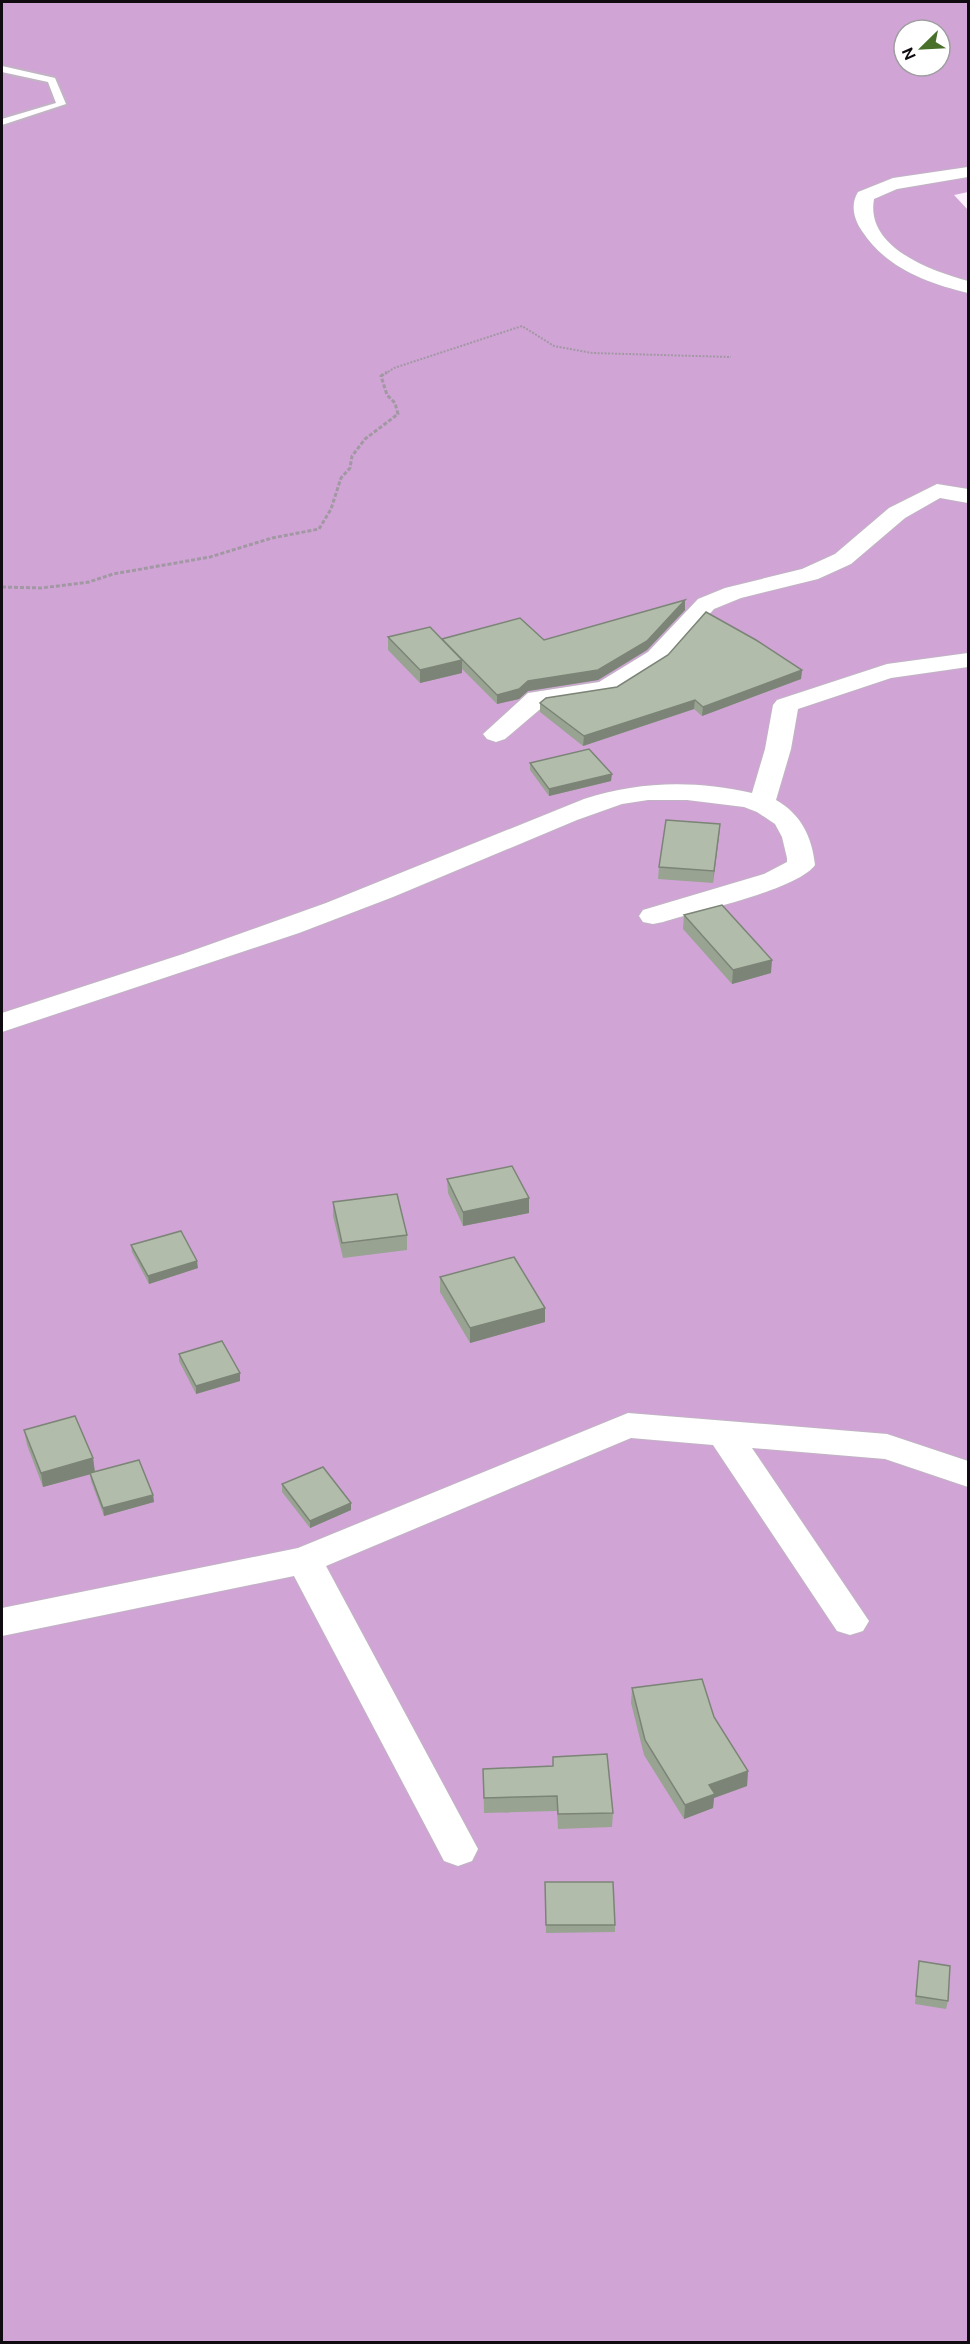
<svg xmlns="http://www.w3.org/2000/svg" width="970" height="2344" font-family="Ubuntu,sans-serif">
<style>
.forest{fill:#d0a5d6;fill-rule:evenodd}
.lines{fill:none;stroke-linecap:round;stroke-linejoin:round}
.service-casing{stroke:#c2b3c4;stroke-width:4}
.minor-casing{stroke:#c2b3c4;stroke-width:2}
.path-far1{stroke:#a298a3;stroke-width:2;stroke-dasharray:2 1.5;stroke-linecap:butt}
.path{stroke:#a298a3;stroke-width:3;stroke-dasharray:4 2;stroke-linecap:butt}
.service{fill:#fff;fill-rule:evenodd}
.minor{fill:#fff;fill-rule:evenodd}
.wall{fill:#98a392}
.shaded-wall{fill:#7c8477}
.building{fill:#b1bdaa;stroke:#7c8477;stroke-width:1.5}
</style>
<rect width="100%" height="100%" fill="#fdf0fe"/>
<!-- forest -->
<path class="forest" d="M2,2H968V192L954,195L968,210V2342H2ZM904,30H940V66H904Z"/>
<g class="lines">
<defs>
<polygon id="service" points="2,66 55,78 66,104 2,125 2,119 56,103 48,82 2,72"/>
<g id="minor">
<path d="M968,167V177L897,189L874,199C865,248 932,271 968,281V293C927,283 886,268 862,231C854,219 850,205 858,192L893,178Z"/>
<polygon points="937,484 968,489 968,503 940,498 905,518 851,564 818,579 741,598 714,609 666,662 615,694 545,705 505,739 496,742 487,739 483,734 528,693 599,682 648,652 698,599 725,588 802,569 835,554 889,508"/>
<path d="M968,653V667L891,678L798,709L791,749L776,800C801,814 812,837 815,865C797,890 695,912 663,922L653,924L643,922L639,916L643,910L764,874L787,862V858L782,837L775,824L757,812L744,807L687,800H648L622,804L577,820L393,897L299,933L2,1032V1013L183,954L326,903L584,799C639,781 695,780 752,793L765,749L773,705L777,700L887,664Z"/>
<polygon points="628,1413 887,1434 968,1461 968,1487 885,1459 752,1448 869,1621 863,1631 850,1635 837,1631 713,1445 631,1438 326,1566 478,1849 472,1861 458,1866 444,1861 294,1576 2,1636 2,1608 298,1548"/>
</g>
</defs>
<!-- service casing -->
<use href="#service" class="service-casing"/>
<!-- minor casing -->
<use href="#minor" class="minor-casing"/>
<!-- path-far1 -->
<polyline class="path-far1" points="385,374 394,368 522,326 554,346 592,353 731,357"/>
<!-- path -->
<polyline class="path" points="2,587 41,588 89,582 113,574 210,557 272,538 319,529 331,509 341,478 350,468 352,456 365,439 398,414 395,403 387,395 381,376 387,372"/>
<!-- service -->
<use href="#service" class="service"/>
<!-- minor -->
<use href="#minor" class="minor"/>
</g>
<!-- wall -->
<g class="wall">
<polygon points="685,600 685,610 647,650 598,680 528,691 519,699 497,704 462,669 462,673 420,683 388,650 388,637 442,639 544,640"/>
<polygon points="802,670 801,679 702,716 694,709 583,746 540,712 540,703"/>
<polygon points="530,763 611,781 549,796 530,770"/>
<polygon points="720,824 713,883 658,879 659,867"/>
<polygon points="684,915 771,973 732,984 683,929"/>
<polygon points="447,1179 529,1198 529,1213 463,1226 448,1193"/>
<polygon points="333,1202 407,1235 407,1250 343,1258 333,1216"/>
<polygon points="131,1245 198,1268 149,1284 132,1252"/>
<polygon points="440,1277 545,1308 545,1322 470,1343 440,1292"/>
<polygon points="179,1354 240,1381 196,1394 179,1361"/>
<polygon points="24,1430 93,1458 95,1472 153,1495 154,1502 104,1516 91,1481 90,1474 43,1487 27,1445"/>
<polygon points="282,1484 351,1510 310,1528 282,1492"/>
<polygon points="632,1688 714,1717 748,1771 747,1786 714,1798 713,1808 684,1819 644,1755 631,1703"/>
<polygon points="483,1769 613,1813 612,1827 558,1829 557,1811 484,1813"/>
<polygon points="545,1882 615,1925 615,1932 546,1933"/>
<polygon points="919,1961 948,2001 946,2009 915,2004"/>
</g>
<!-- shaded-wall -->
<g class="shaded-wall">
<polygon points="685,600 685,610 647,650 598,680 528,691 519,699 497,704 497,695"/>
<polygon points="462,660 462,673 420,683 420,670"/>
<polygon points="802,670 801,679 702,716 703,707"/>
<polygon points="695,700 694,709 583,746 584,736"/>
<polygon points="612,774 611,781 549,796 549,789"/>
<polygon points="720,824 719,836 713,883 714,871"/>
<polygon points="772,960 771,973 732,984 733,970"/>
<polygon points="529,1198 529,1213 463,1226 463,1212"/>
<polygon points="197,1261 198,1268 149,1284 148,1276"/>
<polygon points="545,1308 545,1322 470,1343 470,1328"/>
<polygon points="240,1373 240,1381 196,1394 196,1386"/>
<polygon points="93,1458 95,1473 43,1487 41,1473"/>
<polygon points="153,1495 154,1502 104,1516 103,1508"/>
<polygon points="351,1503 351,1510 310,1528 310,1521"/>
<polygon points="748,1771 747,1786 714,1798 713,1808 684,1819 685,1805 709,1785"/>
</g>
<!-- building -->
<g class="building">
<polygon points="685,600 647,641 598,670 528,681 519,689 497,695 442,639 520,618 544,640"/>
<polygon points="706,612 756,640 802,670 703,707 695,700 584,736 540,703 546,698 617,687 668,655"/>
<polygon points="430,627 462,660 420,670 388,637"/>
<polygon points="589,749 612,774 549,789 530,763"/>
<polygon points="666,820 720,824 714,871 659,867"/>
<polygon points="722,905 772,960 733,970 684,915"/>
<polygon points="512,1166 529,1198 463,1212 447,1179"/>
<polygon points="397,1194 407,1235 342,1243 333,1202"/>
<polygon points="181,1231 197,1261 148,1276 131,1245"/>
<polygon points="514,1257 545,1308 470,1328 440,1277"/>
<polygon points="222,1341 240,1373 196,1386 179,1354"/>
<polygon points="75,1416 93,1458 41,1473 24,1430"/>
<polygon points="139,1460 153,1495 103,1508 90,1473"/>
<polygon points="323,1467 351,1503 310,1521 282,1484"/>
<polygon points="702,1679 714,1717 748,1771 709,1785 715,1794 685,1805 645,1740 632,1688"/>
<polygon points="607,1754 613,1813 558,1814 557,1796 484,1798 483,1769 553,1766 553,1757"/>
<polygon points="545,1882 613,1882 615,1925 546,1925"/>
<polygon points="919,1961 950,1966 948,2001 916,1996"/>
</g>
<!-- border -->
<rect width="970" height="2344" fill="none" stroke="#100b11" stroke-width="6"/>
<!-- north arrow -->
<g transform="translate(922 48) rotate(246)"><circle r="28" fill="#ffffff" stroke="#9f9da0" stroke-width="1.5"/>
<path d="M0-4.5L10 22L0 15L-10 22Z" fill="#49702a"/>
<text y="-9" font-size="16" font-weight="bold" text-anchor="middle" fill="#100b11">N</text>
</g>
</svg>
